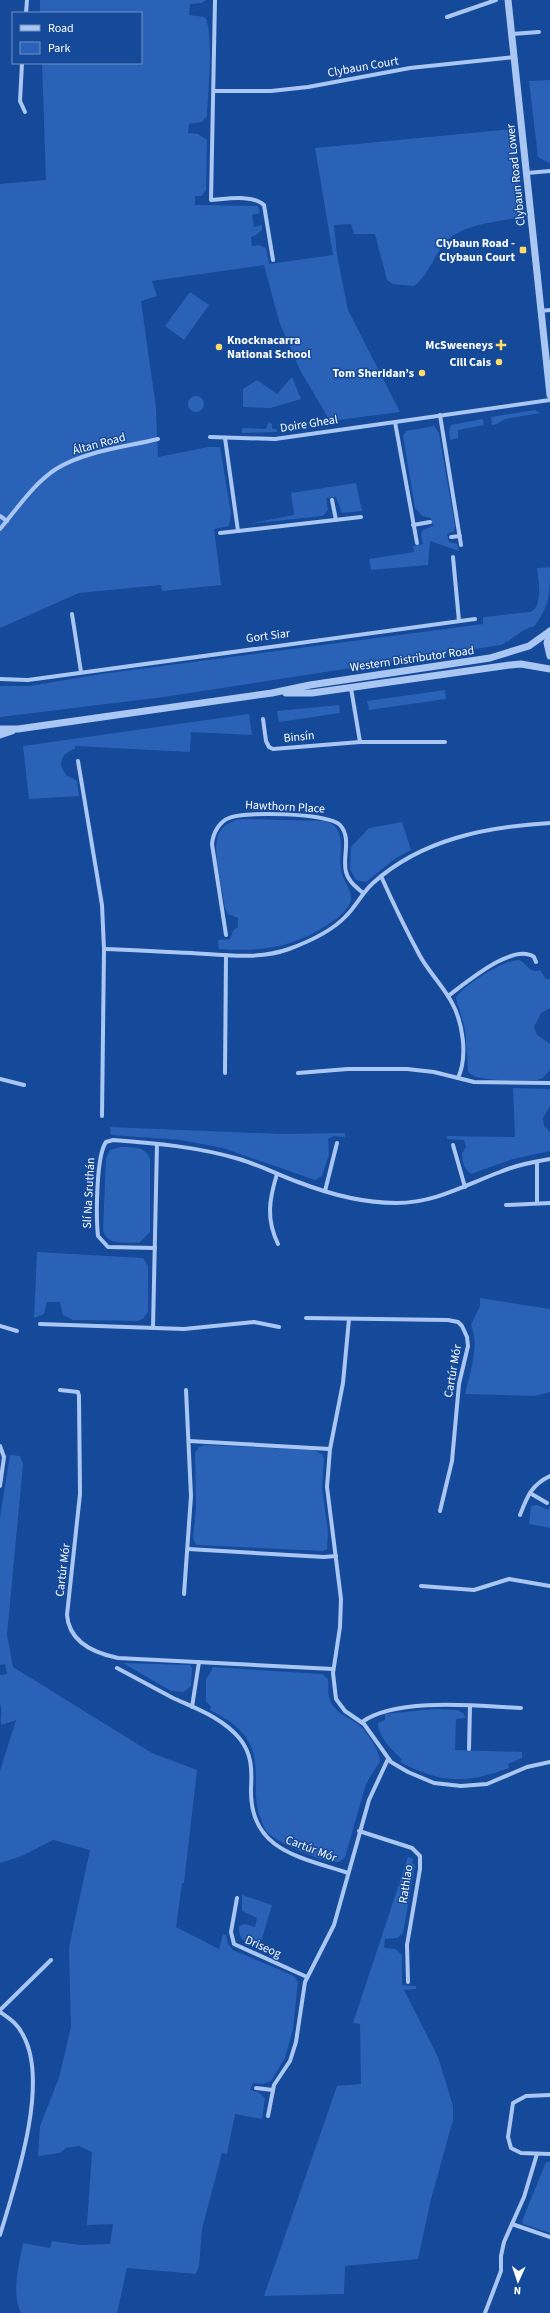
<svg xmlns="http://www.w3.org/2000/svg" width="550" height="2313" font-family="'Source Sans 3',sans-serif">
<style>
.green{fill:#2962b7}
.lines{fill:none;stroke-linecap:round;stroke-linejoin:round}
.minor{stroke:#a9c7f2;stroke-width:4}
.tertiary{stroke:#a9c7f2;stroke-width:7}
.poi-dot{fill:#ffdb6b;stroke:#154999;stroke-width:1.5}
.labels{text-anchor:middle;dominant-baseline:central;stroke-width:3;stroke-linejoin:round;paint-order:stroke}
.street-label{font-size:12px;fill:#fff;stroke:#154999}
.poi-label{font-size:12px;font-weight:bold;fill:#fff;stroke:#154999;text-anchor:end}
</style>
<rect width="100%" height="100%" fill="#154999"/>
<!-- green -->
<g class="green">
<path d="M40,0H206L202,3L190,4L189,15L205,17C214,32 208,96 207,116L202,122L189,124L188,133L198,134L207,140L206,190L202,196H195V205L258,206L260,213L252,215L254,227L262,225V230L256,235L251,237L252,246L259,245L266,248L269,264L333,255L315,148L513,129L521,217C498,222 460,224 444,244C433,257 429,275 414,286L393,284L387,280L375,234H354L351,224L334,225L337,255L348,310L400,412L330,421L300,370L280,324L264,265L152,281L157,296L141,301L156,408L158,457L208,447H220L231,513L229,526L214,529L221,585L162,591L161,585L79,593L0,628V184L46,180L42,63H141V13H40Z"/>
<polygon points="550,80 550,163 549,163 538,157 529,81"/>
<polygon points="190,292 209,305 184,340 165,326"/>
<polygon points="292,377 301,399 271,408 243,407 243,389 257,380 277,394"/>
<circle cx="196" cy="404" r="8"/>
<polygon points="535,410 540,413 505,419 497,424 492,425 491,417"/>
<polygon points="483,419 484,425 458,430 458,438 450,440 449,431 451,425"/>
<polygon points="269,422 272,424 272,429 276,429 277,432 242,433 242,428 266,429"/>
<polygon points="434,426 439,433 455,526 454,531 447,534 449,542 457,544 459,551 430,541 428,565 371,570 369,559 414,552 413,546 423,544 421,535 423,530 433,526 431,518 422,516 415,508 403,436 406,431"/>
<polygon points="356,483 362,511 342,513 336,497 326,498 328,510 323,516 248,524 294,515 291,493"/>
<path d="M550,567C550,595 550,603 535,626C525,627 512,640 501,645L164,697L0,717V686H30L101,674L483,624V617L530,612C544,607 538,579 537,568Z"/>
<polygon points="445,690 446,699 369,710 367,701"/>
<polygon points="339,705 340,713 279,722 277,711"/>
<path d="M249,714L252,735L191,732L190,752L75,746V749C66,752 61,756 61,766L66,775L77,781L79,796L29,799L23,746Z"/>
<path d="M240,819L324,821C349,826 338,854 341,870C343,883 357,894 348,907C342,915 335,920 327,925C293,948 258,952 219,949L218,940L230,939L233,931L238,927V918L228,914L225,908C223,890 211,848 219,833C224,824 231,822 240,819Z"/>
<polygon points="402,822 411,850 396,858 366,882 356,880 350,869 351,847 369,828"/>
<path d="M519,960C528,964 529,974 540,970L546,979H550V1008L541,1013L534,1027L537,1035L550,1044V1070L543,1078L537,1080C524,1080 473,1083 468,1071L465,1029L456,998C463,985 504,960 519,960Z"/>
<path d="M513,1088L550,1089V1106L543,1118L544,1126L550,1132V1151L513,1159L471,1174C464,1169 462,1161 462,1153L466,1147L464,1140L447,1139V1136L515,1137Z"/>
<polygon points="110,1127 283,1134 345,1133 345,1137 333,1136 328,1139 329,1154 322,1176 315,1180 223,1148 181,1140 111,1135"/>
<path d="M120,1147C132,1147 146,1146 150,1159V1232L139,1243C127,1242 107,1246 103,1231L106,1158L110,1150Z"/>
<polygon points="37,1252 143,1258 148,1266 148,1312 143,1319 137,1321 73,1320 63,1315 60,1302 47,1302 44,1314 34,1318"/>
<path d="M480,1298L550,1309V1392L535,1396L465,1394C470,1372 480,1346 471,1325L480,1306Z"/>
<polygon points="205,1445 314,1450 322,1454 324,1460 322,1488 328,1532 327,1549 323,1551 196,1545 193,1538 196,1507 195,1453 199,1447"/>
<path d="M10,1455L20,1456L23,1464L7,1635L13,1667L152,1753L197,1770L184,1883H182L176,1927L219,1949L223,1934L226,1935L228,1944L233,1950L294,1976L298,1982L293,2029L285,2058L271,2081L263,2084L253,2083L250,2090L258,2092L265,2098L262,2119L235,2114L227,2154L222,2153L202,2229L199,2266L196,2274L127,2268L117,2313H21C11,2292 19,2265 23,2243L50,2248L52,2241L80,2245L110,2244L113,2224L87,2225L92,2152L79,2146L66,2148L60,2153L38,2156L40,2126L59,2078L71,2027L69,1947L90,1850L53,1840L22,1856L0,1863V1771L16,1720L1,1725C0,1717 3,1711 0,1704V1675L7,1674L5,1664L0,1665V1518Z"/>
<polygon points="537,1505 548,1510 550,1506 550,1528 529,1524 531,1506"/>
<polygon points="123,1663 190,1665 192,1668 191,1686 184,1692 171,1691"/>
<path d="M212,1667L322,1674L328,1679C329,1686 327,1693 330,1700C336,1714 347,1716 358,1724C366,1731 380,1750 380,1761L366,1784L345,1857C343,1859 341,1861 338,1862C328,1865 273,1841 266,1831C263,1826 261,1819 259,1814C252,1790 261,1766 249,1742C240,1726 225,1718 210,1710L211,1707L206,1701V1679L212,1670Z"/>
<path d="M434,1709L458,1710L464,1714L465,1718L456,1719L455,1750L522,1752V1758L508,1764L509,1768C464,1784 443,1784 400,1762L402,1759C393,1752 377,1735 378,1723L385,1720V1714Z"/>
<polygon points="408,1857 413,1859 412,1863 415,1865 403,1933 397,1938 385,1939 384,1948 395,1949 402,1955 402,1985 416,1986 416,1989 404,1990 438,2057 453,2106 453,2120 431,2199 418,2259 345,2266 344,2294 264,2296 337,2086 361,2084 360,2024 353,2023"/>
<path d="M242,1895L272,1905L259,1948C246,1941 238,1942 239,1926L244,1924L255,1927L257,1918L242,1911Z"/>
<polygon points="546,2162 550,2162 550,2233 523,2224 522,2221"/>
</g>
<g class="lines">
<!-- minor -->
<g class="minor">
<path d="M215,0L211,200C226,199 252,194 264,205L273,260"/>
<polyline points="26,13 27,0"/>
<polyline points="447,17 496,0"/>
<polyline points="512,34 539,32"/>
<polyline points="22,63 20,101 25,112"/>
<polyline points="214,91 271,91 308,87 410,68 515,57"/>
<polyline points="527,173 550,171"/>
<polyline points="540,311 550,310"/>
<polyline points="440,415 461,545"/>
<polyline points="395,422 417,543"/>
<polyline points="210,437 275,439 550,400"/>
<polyline points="225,438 238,531"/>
<polyline points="332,500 336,520"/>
<polyline points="0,516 7,521"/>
<polyline points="413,525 430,522"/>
<path d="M0,529C17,509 33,484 56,469C85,451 125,447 158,439"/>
<polyline points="220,533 361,517"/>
<polyline points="451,537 460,536"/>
<polyline points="453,557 459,621"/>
<polyline points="72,614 81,672"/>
<polyline points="0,679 28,680 475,619"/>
<polyline points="351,688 360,742"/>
<polyline points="263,719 266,741 269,747 273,749 360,742 445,742"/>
<polyline points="78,761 102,905 104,949 102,1116"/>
<path d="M381,876C393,903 406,930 420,956C429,972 442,985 451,1001C463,1022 468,1056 458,1078"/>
<path d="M226,935L212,844C213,833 219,822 229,818C244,811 329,813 340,825C352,838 342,857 346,872C348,881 356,887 363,893"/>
<path d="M104,949C134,950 163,952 192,953C224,955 258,960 289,949C308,942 332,931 346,916C356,906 362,893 373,883C422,839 486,827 550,823"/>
<path d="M448,996C465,984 513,942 534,957L536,962"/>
<polyline points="225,1073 226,955"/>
<polyline points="298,1073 348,1069 407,1069 434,1072 474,1082 550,1083"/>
<polyline points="0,1079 24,1085"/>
<polyline points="453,1145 465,1187"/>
<polyline points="537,1162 537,1203"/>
<path d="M277,1174C269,1200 266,1219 278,1244"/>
<polyline points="325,1191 337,1143"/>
<polyline points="506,1205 550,1203"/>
<path d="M155,1248L108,1247L98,1236C96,1217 96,1156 106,1142L113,1140C155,1143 198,1147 239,1159C259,1165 279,1175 298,1182C329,1194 363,1203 396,1203C435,1203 465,1185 500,1172C516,1165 533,1162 550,1159"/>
<polyline points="306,1318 448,1320 458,1322 462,1326 467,1337 468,1346 459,1384 452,1461 440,1511"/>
<polyline points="349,1319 343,1383 330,1449 327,1487 341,1599 340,1627 333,1673 336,1699 345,1711 364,1724 391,1762 408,1772 434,1783 461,1786 487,1784 527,1767 550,1762"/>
<polyline points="40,1324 184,1329 254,1322 279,1327"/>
<polyline points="0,1326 17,1331"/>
<polyline points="153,1328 157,1144"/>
<path d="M60,1390L78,1392L79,1396L80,1494L67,1615C69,1642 94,1653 118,1658L333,1669"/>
<polyline points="189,1441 330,1449"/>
<polyline points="0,1446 4,1457 0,1486"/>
<polyline points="530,1493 547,1503"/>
<path d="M520,1515C527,1497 531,1485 550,1476"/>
<polyline points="188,1549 324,1557 336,1556"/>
<polyline points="421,1586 474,1590 509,1579 550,1586"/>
<polyline points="184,1594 191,1496 186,1390"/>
<path d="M117,1668C136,1678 154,1688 173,1698C197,1709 223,1718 240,1739C252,1754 252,1770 251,1788C249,1850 299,1857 348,1873"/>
<polyline points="192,1707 199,1662"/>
<path d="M362,1722C397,1697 478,1706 521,1708"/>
<polyline points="469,1749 470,1706"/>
<polyline points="359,1831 412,1848 420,1856 420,1869 407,1945 408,1982"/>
<polyline points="237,1898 231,1932 234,1944 307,1977"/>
<polyline points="0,2010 51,1960"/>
<path d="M0,2012C10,2019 18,2024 23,2035C50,2083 15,2185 0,2235"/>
<polyline points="256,2088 273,2090"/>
<polyline points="550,2095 526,2096 513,2103 508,2137 511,2148 521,2153 550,2154"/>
<polyline points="268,2116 274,2085 290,2061 296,2042 305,1982 334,1925 369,1800 388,1759"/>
<polyline points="512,2224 550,2237"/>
<polyline points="485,2313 501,2271 501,2256 504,2242 524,2197 537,2154"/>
</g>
<!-- tertiary -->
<g class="tertiary">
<polyline points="508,0 550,395"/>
<polyline points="550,631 547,643 550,656"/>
<polyline points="286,693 312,693 510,665 521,664 550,669"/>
<polyline points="0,729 18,729 272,693 310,685 490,658 529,646 550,631"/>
<polyline points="0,735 12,731"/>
</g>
</g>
<!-- markers -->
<g class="poi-dot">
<rect x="519" y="246" width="8" height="8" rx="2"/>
<path d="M499 339h4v4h4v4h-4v4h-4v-4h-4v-4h4z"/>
<circle cx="219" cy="347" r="4"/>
<circle cx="499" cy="362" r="4"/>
<circle cx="422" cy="373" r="4"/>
</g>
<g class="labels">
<!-- street labels -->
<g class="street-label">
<text transform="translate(363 67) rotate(-10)">Clybaun Court</text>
<text transform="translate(516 175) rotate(-96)">Clybaun Road Lower</text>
<text transform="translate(309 424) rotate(-9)">Doire Gheal</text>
<text transform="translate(99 444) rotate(-15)">Áltan Road</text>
<text transform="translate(268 636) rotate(-7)">Gort Siar</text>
<text transform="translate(412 659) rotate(-8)">Western Distributor Road</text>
<text transform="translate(299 737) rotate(-6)">Binsín</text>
<text transform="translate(285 807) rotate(3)">Hawthorn Place</text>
<text transform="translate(89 1193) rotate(-87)">Slí Na Sruthán</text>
<text transform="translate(453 1371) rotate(-80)">Cartúr Mór</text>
<text transform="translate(63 1570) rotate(-83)">Cartúr Mór</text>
<text transform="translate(311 1849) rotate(21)">Cartúr Mór</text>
<text transform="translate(406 1884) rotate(-81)">Rathlao</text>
<text transform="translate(263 1947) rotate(24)">Driseog</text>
</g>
<!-- poi labels -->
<g class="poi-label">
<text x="515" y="243">Clybaun Road -<tspan x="515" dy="14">Clybaun Court</tspan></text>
<text x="227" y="340" text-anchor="start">Knocknacarra<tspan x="227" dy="14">National School</tspan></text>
<text x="493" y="345">McSweeneys</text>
<text x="491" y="362">Cill Cais</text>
<text x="414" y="373">Tom Sheridan’s</text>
</g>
</g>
<!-- legend -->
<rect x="12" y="12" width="130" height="52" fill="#154999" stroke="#7392c2"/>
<rect x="20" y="25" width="20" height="6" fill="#a9c7f2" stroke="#7392c2"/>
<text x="48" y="32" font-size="12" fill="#ffffff">Road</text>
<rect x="20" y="42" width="20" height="12" fill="#2962b7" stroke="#7392c2"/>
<text x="48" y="52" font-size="12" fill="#ffffff">Park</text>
<!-- north arrow -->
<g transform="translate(518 2281) rotate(183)" stroke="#154999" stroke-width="3" paint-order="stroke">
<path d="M0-3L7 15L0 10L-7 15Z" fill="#ffffff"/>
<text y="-6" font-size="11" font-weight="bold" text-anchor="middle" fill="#ffffff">N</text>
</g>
</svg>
